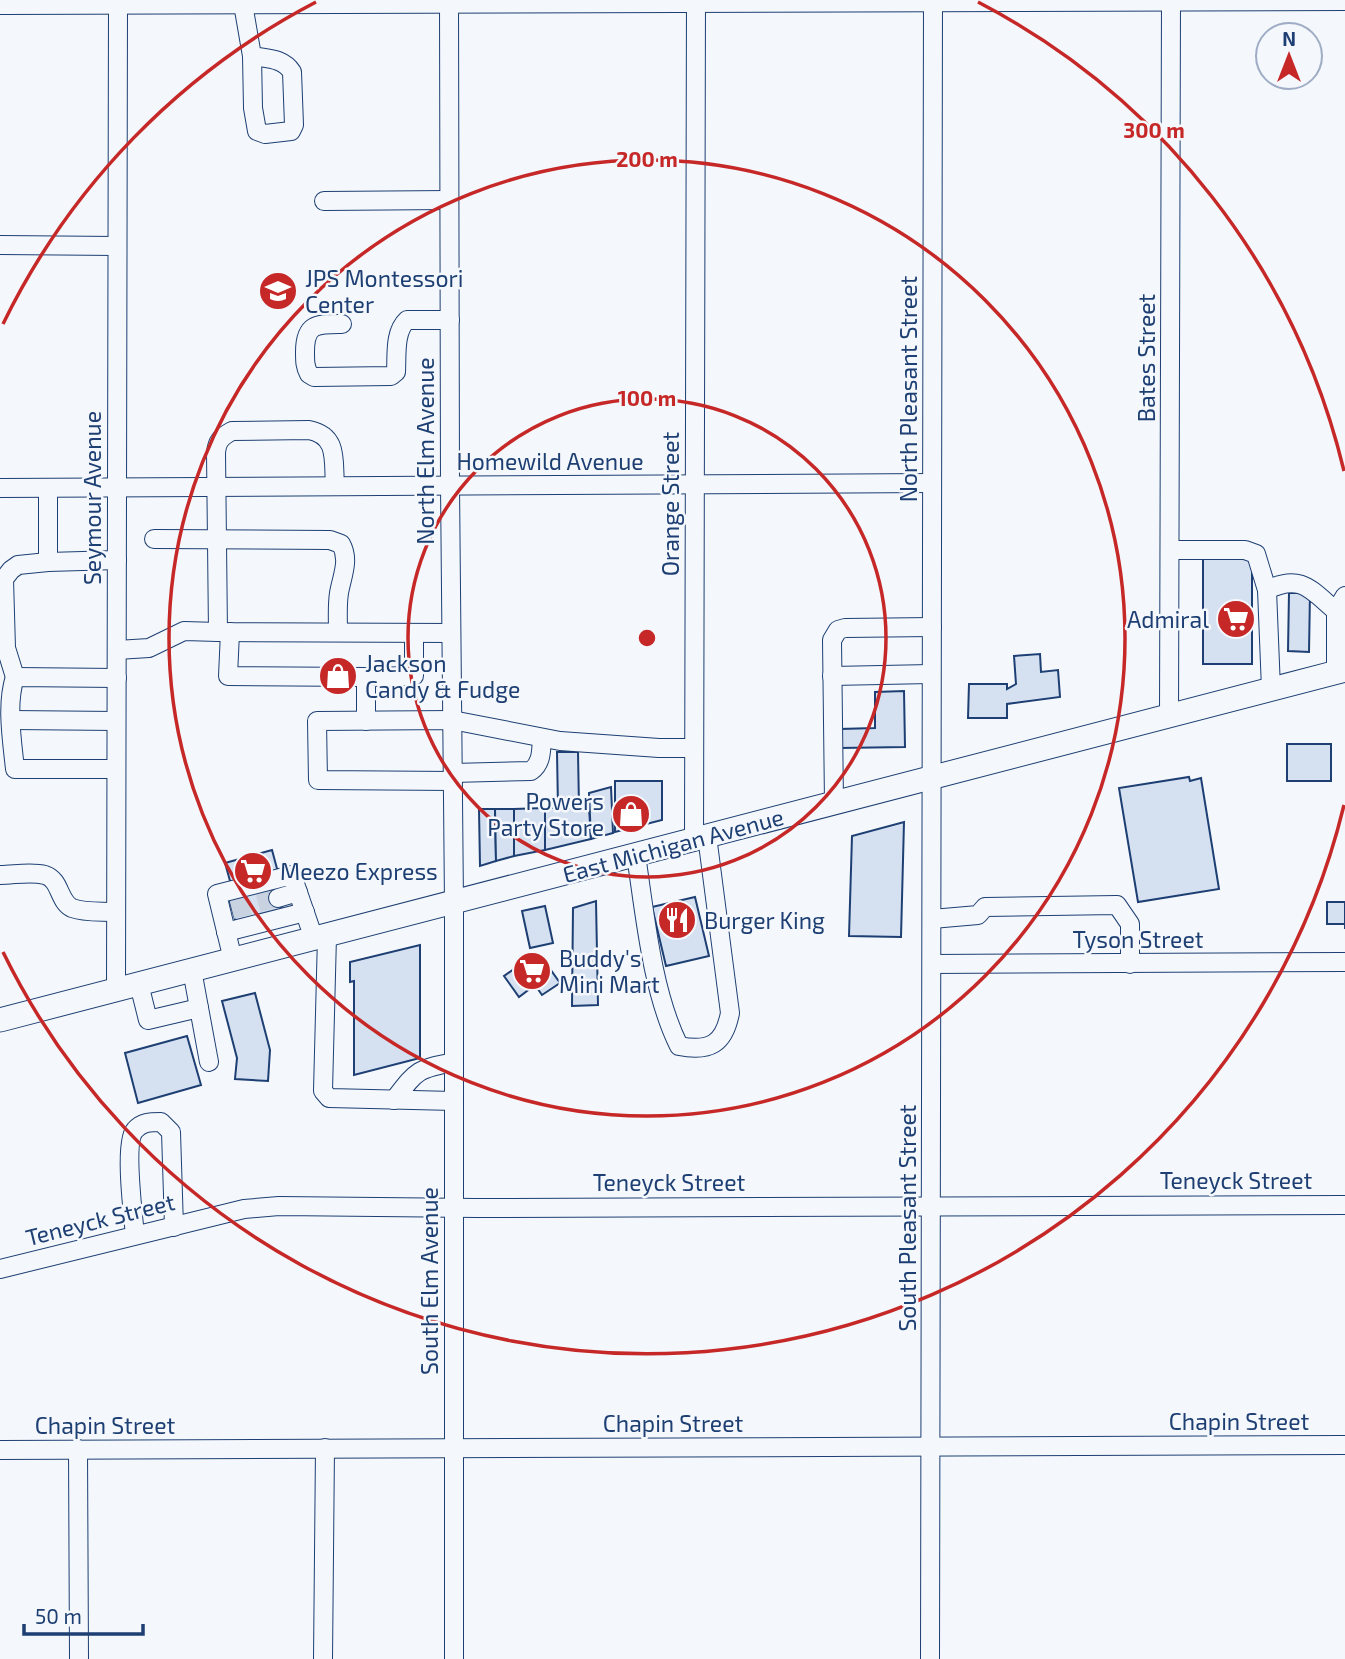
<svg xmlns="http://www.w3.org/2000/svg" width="1345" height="1659" font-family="'Exo 2',sans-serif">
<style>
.building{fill:#d5e0f0;stroke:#1d3f73;stroke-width:2}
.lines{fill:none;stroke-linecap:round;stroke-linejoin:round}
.minor-tunnel{stroke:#c9d2e0;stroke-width:18;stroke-dasharray:18 9;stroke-linecap:butt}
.minor-casing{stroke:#1d3f73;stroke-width:20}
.major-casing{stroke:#1d3f73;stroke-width:25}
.minor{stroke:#f4f7fb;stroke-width:18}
.major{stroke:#f4f7fb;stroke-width:23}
.ring{fill:none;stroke:#c62828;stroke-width:3.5}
.labels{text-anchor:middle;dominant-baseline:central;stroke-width:5;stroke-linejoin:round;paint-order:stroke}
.poi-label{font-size:23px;fill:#1d3f73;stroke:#f4f7fb;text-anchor:start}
.street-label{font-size:23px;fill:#1d3f73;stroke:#f4f7fb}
.centre{fill:#c62828;stroke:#f4f7fb;stroke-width:3.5}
.ring-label{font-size:21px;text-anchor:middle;font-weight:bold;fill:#c62828;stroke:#f4f7fb;stroke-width:5;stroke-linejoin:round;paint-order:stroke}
</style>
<rect width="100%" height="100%" fill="#f4f7fb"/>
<!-- building -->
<g class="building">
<rect x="1203" y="559" width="49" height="105"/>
<polygon points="1289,593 1310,593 1309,652 1288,651"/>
<polygon points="1040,654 1041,672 1058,670 1060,697 1007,704 1007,718 968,718 969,684 1007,684 1007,689 1016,684 1014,656"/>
<polygon points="904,691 905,747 840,748 840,729 875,728 875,692"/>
<rect x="1287" y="744" width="44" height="37"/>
<polygon points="557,752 578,752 579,807 589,807 591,839 545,850 545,808 558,808"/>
<polygon points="1189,777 1190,781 1201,778 1219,889 1138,902 1119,788"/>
<polygon points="615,781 662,781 662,820 615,832"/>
<polygon points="611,787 613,833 591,839 589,793"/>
<polygon points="545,808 545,850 514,856 514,809"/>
<polygon points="479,809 495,809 496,861 480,866"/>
<polygon points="495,809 514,809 514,856 496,861"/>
<polygon points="904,822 901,937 849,936 852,836"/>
<polygon points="272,850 279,876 232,888 225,863"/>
<polygon points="275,886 282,910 236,923 229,899"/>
<polygon points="695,897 709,956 666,966 652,907"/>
<polygon points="596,901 598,1005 572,1006 573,908"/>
<polygon points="1327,902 1345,902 1345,929 1345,924 1327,924"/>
<polygon points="545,906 553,943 530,948 522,911"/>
<polygon points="420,945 420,1058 354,1075 354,981 350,982 350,962"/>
<polygon points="535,954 540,960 543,959 560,983 542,995 535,985 519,997 504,976"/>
<polygon points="255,993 270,1050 268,1081 235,1079 237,1058 222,1001"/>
<polygon points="187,1036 201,1085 138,1103 125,1053"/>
</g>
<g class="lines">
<!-- minor-tunnel -->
<polyline class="minor-tunnel" points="232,910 278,898"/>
<defs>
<g id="minor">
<polyline points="449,0 450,485 454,903 454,1659"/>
<path d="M243,4L252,56L253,108L257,131L265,134L291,131L294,125L292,72C283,58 268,59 252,56"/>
<polyline points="0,5 1345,1"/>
<polyline points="324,201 449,200"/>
<polyline points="0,245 117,246"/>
<path d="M342,324C317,324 305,323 305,352C305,361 305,367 309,374L314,377L391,376L396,372C397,356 394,332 407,320H450"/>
<path d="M335,486C333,461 339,436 309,430L232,431C221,437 217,441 216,453L218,632L451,633"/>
<polyline points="0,488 932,483"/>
<path d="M154,539L330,540L341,544C350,560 342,576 339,593C337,606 338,619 338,632"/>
<polyline points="1170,550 1245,550 1256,554 1267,590"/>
<polyline points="48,562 48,488"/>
<polyline points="230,632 228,676 366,677"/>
<polyline points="117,650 149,648 184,631 218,632"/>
<polyline points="1336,672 1336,611 1345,596"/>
<polyline points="832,676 931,674"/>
<polyline points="15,677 6,648 4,579 11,570 18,565 48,562 117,560"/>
<path d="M1271,689L1267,590C1301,573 1311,590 1336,611L1345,610"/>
<polyline points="1169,715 1171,0"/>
<polyline points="12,720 116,721"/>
<polyline points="366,721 366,677 414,676 414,633"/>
<path d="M116,769H15C12,740 6,704 15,677L117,678"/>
<path d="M453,773L531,771C542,763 541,751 542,738"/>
<polyline points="453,781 318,780 317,721 452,720 560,741 659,748 694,748"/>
<polyline points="834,803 832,640 838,630 845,628 932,627"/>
<polyline points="694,839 696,0"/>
<path d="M636,855C645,915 652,992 679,1046C710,1052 724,1044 730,1013L707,836"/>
<path d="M0,875C14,875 31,871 45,875C61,880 58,901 72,908C85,913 102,911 116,912"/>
<polyline points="278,898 298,892"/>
<polyline points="932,919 978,915 985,907 1117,905 1130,924 1130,964"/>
<polyline points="226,932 305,912"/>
<polyline points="327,936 323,1091 329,1098 454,1101"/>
<polyline points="233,960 217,894 292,875 314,939"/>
<polyline points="932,964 1345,962"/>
<polyline points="192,970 209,1062"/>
<polyline points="139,984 148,1020 199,1008"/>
<polyline points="116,990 118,6"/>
<path d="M394,1100C417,1070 417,1069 454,1062"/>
<path d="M135,1235C133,1215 124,1142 135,1130C142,1122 150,1122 161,1122L171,1132L174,1227"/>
<polyline points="0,1269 244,1209 279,1206 476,1208 1345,1205"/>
<polyline points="78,1449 79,1659"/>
<polyline points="0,1450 1345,1445"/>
<polyline points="323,1659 325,1448"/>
<polyline points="930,1659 933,0"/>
</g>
<polyline id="major" points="0,1020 1345,670"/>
</defs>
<!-- minor casing -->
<use href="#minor" class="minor-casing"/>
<!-- major casing -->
<use href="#major" class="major-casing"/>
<!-- minor -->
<use href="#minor" class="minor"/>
<!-- major -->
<use href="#major" class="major"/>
</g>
<!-- distance rings -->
<g class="ring">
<circle cx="647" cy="638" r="239"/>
<circle cx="647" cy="638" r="478"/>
<path d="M1344 805A717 717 0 0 1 3 952M3 324A717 717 0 0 1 316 2M978 2A717 717 0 0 1 1344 471"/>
</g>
<!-- icons -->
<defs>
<symbol id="school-disc" viewBox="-11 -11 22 22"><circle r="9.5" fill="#c62828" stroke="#f4f7fb"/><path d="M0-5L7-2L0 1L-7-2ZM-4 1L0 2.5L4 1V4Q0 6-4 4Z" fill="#fff"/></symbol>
<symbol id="supermarket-disc" viewBox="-11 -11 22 22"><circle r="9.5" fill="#c62828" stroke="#f4f7fb"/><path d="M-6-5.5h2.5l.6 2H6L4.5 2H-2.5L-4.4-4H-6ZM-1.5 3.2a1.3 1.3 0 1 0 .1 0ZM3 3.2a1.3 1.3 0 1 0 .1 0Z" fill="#fff"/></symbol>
<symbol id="shop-disc" viewBox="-11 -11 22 22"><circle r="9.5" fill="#c62828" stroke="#f4f7fb"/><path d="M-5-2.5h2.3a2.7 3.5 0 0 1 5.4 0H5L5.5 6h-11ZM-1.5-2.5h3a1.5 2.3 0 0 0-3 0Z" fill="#fff"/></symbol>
<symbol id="restaurant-disc" viewBox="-11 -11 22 22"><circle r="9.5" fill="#c62828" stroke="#f4f7fb"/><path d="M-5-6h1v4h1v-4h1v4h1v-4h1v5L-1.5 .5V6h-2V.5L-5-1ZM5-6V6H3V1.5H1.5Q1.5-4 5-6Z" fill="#fff"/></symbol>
</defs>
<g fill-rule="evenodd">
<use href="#school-disc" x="256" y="269" width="44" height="44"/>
<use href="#supermarket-disc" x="1214" y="597" width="44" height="44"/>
<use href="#shop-disc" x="316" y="654" width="44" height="44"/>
<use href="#shop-disc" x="609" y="792" width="44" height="44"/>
<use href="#supermarket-disc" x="231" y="849" width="44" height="44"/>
<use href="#restaurant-disc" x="655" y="898" width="44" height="44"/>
<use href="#supermarket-disc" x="510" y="949" width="44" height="44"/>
</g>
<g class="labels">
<!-- poi labels -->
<g class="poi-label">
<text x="305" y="278">JPS Montessori<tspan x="305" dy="26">Center</tspan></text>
<text x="1209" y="619" text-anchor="end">Admiral</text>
<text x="365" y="663">Jackson<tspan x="365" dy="26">Candy &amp; Fudge</tspan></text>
<text x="604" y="801" text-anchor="end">Powers<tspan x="604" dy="26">Party Store</tspan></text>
<text x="280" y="871">Meezo Express</text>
<text x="704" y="920">Burger King</text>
<text x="559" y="958">Buddy's<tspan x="559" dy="26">Mini Mart</tspan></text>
</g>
<!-- street labels -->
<g class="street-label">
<text transform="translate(1146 358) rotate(-90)">Bates Street</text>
<text transform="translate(908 389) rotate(-90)">North Pleasant Street</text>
<text transform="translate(425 451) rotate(-90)">North Elm Avenue</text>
<text x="550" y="461">Homewild Avenue</text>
<text transform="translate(92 498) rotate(-90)">Seymour Avenue</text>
<text transform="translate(670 504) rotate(-90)">Orange Street</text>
<text transform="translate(673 845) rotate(-15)">East Michigan Avenue</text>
<text x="1138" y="939">Tyson Street</text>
<text x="1236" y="1180">Teneyck Street</text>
<text x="669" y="1182">Teneyck Street</text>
<text transform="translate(907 1218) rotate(-90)">South Pleasant Street</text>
<text transform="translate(100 1219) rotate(-14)">Teneyck Street</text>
<text transform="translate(429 1281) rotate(-90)">South Elm Avenue</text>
<text x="1239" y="1421">Chapin Street</text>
<text x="673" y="1423">Chapin Street</text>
<text x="105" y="1425">Chapin Street</text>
</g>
</g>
<circle cx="647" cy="638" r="10" class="centre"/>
<g class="ring-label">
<text x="1154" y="138">300 m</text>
<text x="647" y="167">200 m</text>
<text x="647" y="406">100 m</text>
</g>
<!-- north arrow -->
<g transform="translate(1289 56)"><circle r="33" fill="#f4f7fb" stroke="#9eadc5" stroke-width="2"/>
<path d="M0-5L12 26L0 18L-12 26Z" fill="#c62828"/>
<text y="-10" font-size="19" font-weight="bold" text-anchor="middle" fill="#1d3f73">N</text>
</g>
<!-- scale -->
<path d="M24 1624v10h119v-10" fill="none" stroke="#1d3f73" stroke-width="3.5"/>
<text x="35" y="1624" font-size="21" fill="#1d3f73" stroke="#f4f7fb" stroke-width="5" paint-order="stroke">50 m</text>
</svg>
